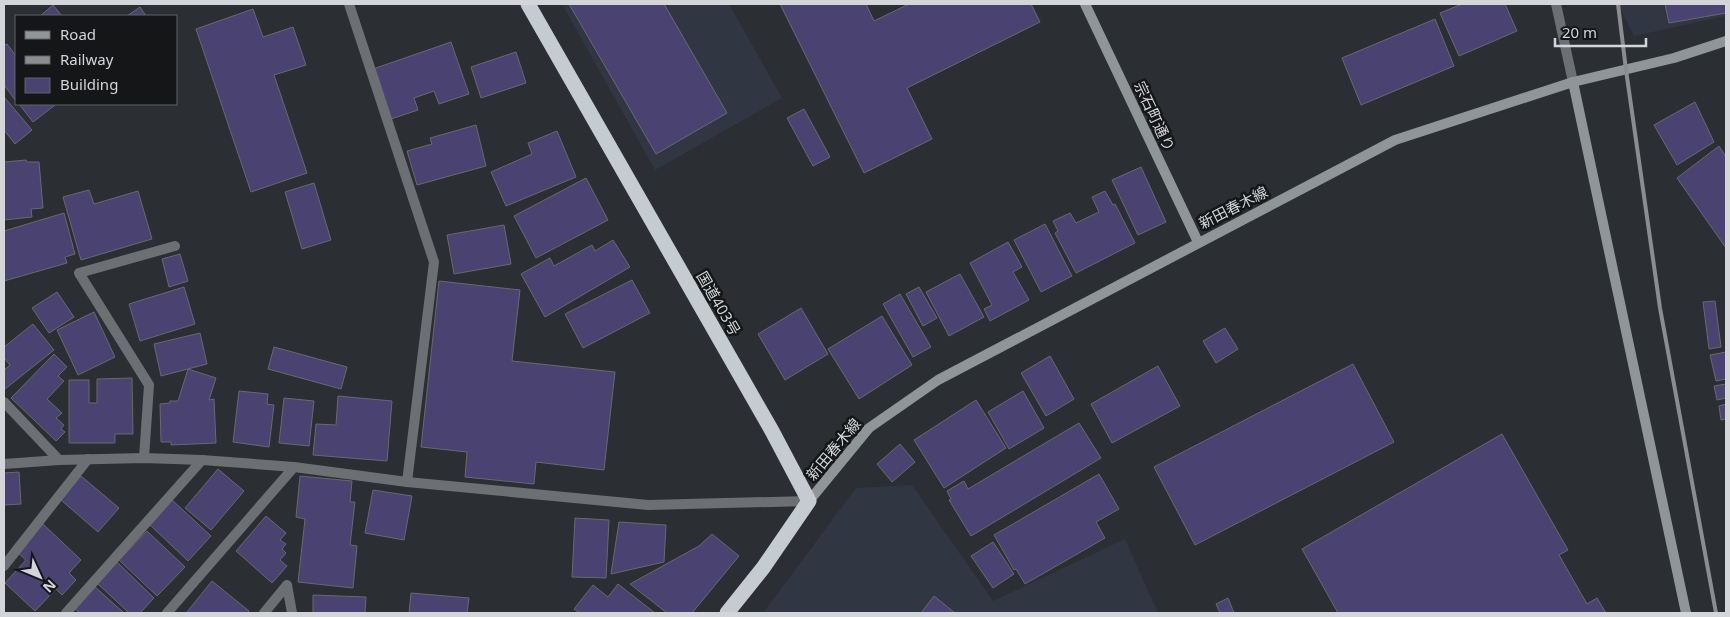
<svg xmlns="http://www.w3.org/2000/svg" width="1730" height="617" font-family="'Noto Sans','Noto Sans JP',sans-serif">
<style>
.built{fill:#313742}
.building{fill:#4a4372;stroke:#69686f}
.lines{fill:none;stroke-linecap:round;stroke-linejoin:round}
.street{stroke:#6d7072;stroke-width:10}
.secondary{stroke:#909598;stroke-width:10}
.highway{stroke:#c5ccd1;stroke-width:15}
.rail{stroke:#8b8d91;stroke-width:4}
.labels{text-anchor:middle;dominant-baseline:central;stroke-width:5;stroke-linejoin:round;paint-order:stroke}
.street-label{font-size:15px;fill:#d3d5d8;stroke:#141618}
</style>
<rect width="100%" height="100%" fill="#2b2e33"/>
<!-- built -->
<g class="built">
<polygon points="562,4 729,4 782,98 655,170"/>
<polygon points="1618,4 1726,4 1726,16 1634,36"/>
<polygon points="912,485 993,601 1125,539 1158,613 763,613 856,488"/>
</g>
<!-- building -->
<g class="building">
<polygon points="569,4 664,4 727,113 656,154"/>
<polygon points="780,4 866,4 874,21 909,4 1031,4 1040,22 907,88 932,139 864,173"/>
<polygon points="1462,4 1505,4 1517,31 1459,56 1440,13"/>
<polygon points="1665,4 1726,4 1726,13 1669,23"/>
<polygon points="53,5 62,16 40,16"/>
<polygon points="140,7 146,16 127,16"/>
<polygon points="253,9 263,37 293,27 306,65 274,75 307,173 251,192 196,29"/>
<polygon points="1435,19 1454,66 1361,105 1342,58"/>
<polygon points="451,42 469,94 439,104 434,91 414,98 418,110 391,119 373,69"/>
<polygon points="7,44 16,56 16,101 4,85 4,46"/>
<polygon points="516,52 526,83 481,98 471,67"/>
<polygon points="5,98 32,130 15,144 4,130 4,99"/>
<polygon points="1695,102 1714,142 1677,165 1654,125"/>
<polygon points="19,104 54,104 55,105 33,122"/>
<polygon points="804,109 830,157 813,166 787,118"/>
<polygon points="476,125 486,166 417,185 407,151 432,144 430,138"/>
<polygon points="557,131 576,177 506,206 491,172 532,154 528,143"/>
<polygon points="1719,146 1726,157 1726,248 1677,178"/>
<polygon points="26,160 27,162 39,162 43,208 31,209 32,217 4,220 4,162"/>
<polygon points="1141,167 1166,222 1138,235 1112,180"/>
<polygon points="586,178 608,220 536,258 514,216"/>
<polygon points="314,183 331,240 302,249 285,192"/>
<polygon points="89,190 94,204 138,191 152,239 81,260 63,197"/>
<polygon points="1105,191 1113,205 1115,204 1135,243 1076,273 1055,233 1058,231 1053,221 1070,213 1076,223 1099,212 1092,197"/>
<polygon points="64,213 75,254 65,257 67,263 4,281 4,231"/>
<polygon points="1045,224 1072,276 1041,292 1014,240"/>
<polygon points="504,225 511,264 454,274 447,235"/>
<polygon points="613,240 630,267 545,317 521,274 550,258 554,266 592,245 595,251"/>
<polygon points="1008,242 1022,267 1013,272 1029,300 990,321 984,309 992,305 970,263"/>
<polygon points="180,254 188,281 169,287 162,259"/>
<polygon points="960,274 984,317 949,336 926,292"/>
<polygon points="632,280 650,313 583,348 565,314"/>
<polygon points="439,281 520,290 512,361 615,372 604,470 536,462 534,484 465,477 467,452 421,447"/>
<polygon points="184,287 195,324 140,341 129,304"/>
<polygon points="919,287 937,318 923,326 906,294"/>
<polygon points="57,292 74,317 49,333 32,308"/>
<polygon points="900,294 931,347 913,357 883,304"/>
<polygon points="1715,301 1721,347 1709,349 1703,302"/>
<polygon points="801,308 828,354 785,380 758,334"/>
<polygon points="94,312 115,357 78,375 57,330"/>
<polygon points="882,316 912,365 859,399 828,349"/>
<polygon points="33,324 54,350 5,389 4,387 4,370 10,365 4,358 4,347"/>
<polygon points="1225,328 1238,349 1216,363 1203,341"/>
<polygon points="200,333 207,364 161,376 154,344"/>
<polygon points="274,347 347,367 341,389 268,369"/>
<polygon points="1726,352 1726,379 1716,381 1710,355"/>
<polygon points="54,354 67,367 58,376 64,381 47,399 62,413 56,418 64,425 61,429 65,432 56,441 11,398"/>
<polygon points="1050,356 1074,399 1046,416 1021,373"/>
<polygon points="1353,364 1394,442 1195,545 1154,467"/>
<polygon points="1158,366 1180,406 1112,443 1091,404"/>
<polygon points="188,369 216,378 209,400 214,399 216,443 171,445 171,442 161,442 160,404 170,403 170,401 178,401"/>
<polygon points="132,378 133,434 115,434 115,443 69,443 69,380 89,380 89,403 97,403 97,379"/>
<polygon points="1726,384 1726,398 1717,400 1714,386"/>
<polygon points="239,391 268,394 267,404 274,405 269,447 233,442"/>
<polygon points="1023,391 1044,428 1009,449 988,412"/>
<polygon points="338,396 392,401 387,461 313,455 316,424 336,425"/>
<polygon points="284,398 314,401 309,446 279,443"/>
<polygon points="976,400 1006,448 944,488 914,440"/>
<polygon points="1726,404 1726,419 1721,420 1719,406"/>
<polygon points="1079,423 1101,458 971,536 949,500 951,499 947,491 964,481 968,489"/>
<polygon points="1502,434 1568,550 1559,555 1587,604 1597,598 1606,613 1338,613 1302,549"/>
<polygon points="900,444 915,462 892,482 877,464"/>
<polygon points="218,469 244,491 211,530 185,508"/>
<polygon points="19,472 21,504 4,505 4,473"/>
<polygon points="1099,474 1119,509 1096,522 1105,538 1025,584 1016,569 1014,570 994,535"/>
<polygon points="81,476 119,508 98,532 61,500"/>
<polygon points="300,476 352,481 350,502 355,502 350,545 357,546 353,588 298,582 305,519 296,517"/>
<polygon points="373,490 412,496 404,540 365,533"/>
<polygon points="171,499 211,536 188,561 149,524"/>
<polygon points="266,516 286,533 280,540 286,544 282,549 286,553 280,560 287,566 272,583 236,551"/>
<polygon points="575,518 609,520 606,578 572,577"/>
<polygon points="619,522 666,525 664,562 611,574"/>
<polygon points="43,524 81,560 69,573 76,580 62,595 56,589 35,611 5,583 26,560 17,552"/>
<polygon points="147,531 185,567 157,596 119,560"/>
<polygon points="712,534 739,556 692,613 667,613 630,584 699,546"/>
<polygon points="993,542 1014,574 993,588 971,556"/>
<polygon points="117,562 154,598 140,613 129,613 97,583"/>
<polygon points="212,581 249,611 247,613 189,613 187,612"/>
<polygon points="618,584 655,613 580,613 574,609 593,585 608,597"/>
<polygon points="94,586 124,613 80,613 74,608"/>
<polygon points="411,593 469,598 467,613 409,613"/>
<polygon points="313,595 366,597 365,613 313,613"/>
<polygon points="934,596 955,613 921,613"/>
<polygon points="1228,598 1234,613 1220,613 1216,604"/>
</g>
<g class="lines">
<!-- street -->
<g class="street">
<polyline points="349,4 434,262 407,482"/>
<polyline points="1556,4 1573,82"/>
<polyline points="4,402 59,460"/>
<polyline points="144,458 149,385 79,273 175,246"/>
<polyline points="4,464 59,460 144,458 202,460 294,467 407,482 648,505 809,501"/>
<polyline points="4,566 88,459"/>
<polyline points="66,613 202,460"/>
<polyline points="167,613 294,467"/>
<polyline points="264,613 287,585 292,613"/>
</g>
<!-- secondary -->
<g class="secondary">
<polyline points="1085,4 1198,242"/>
<polyline points="1573,82 1686,613"/>
<polyline points="809,501 869,428 938,380 1395,140 1573,82 1674,58 1726,41"/>
</g>
<!-- highway -->
<polyline class="highway" points="528,4 772,431 809,501 763,568 727,613"/>
<!-- rail -->
<polyline class="rail" points="1618,4 1626,70 1660,308 1716,613"/>
</g>
<g class="labels">
<!-- street labels -->
<g class="street-label">
<text transform="translate(1155 116) rotate(65)">宗石町通り</text>
<text transform="translate(1233 207) rotate(-27)">新田春木線</text>
<text transform="translate(719 303) rotate(60)">国道403号</text>
<text transform="translate(833 449) rotate(-50)">新田春木線</text>
</g>
</g>
<!-- border -->
<rect width="1730" height="617" fill="none" stroke="#d3d5d8" stroke-width="10"/>
<!-- legend -->
<rect x="15" y="15" width="162" height="90" fill="#141618" stroke="#606265"/>
<rect x="25" y="31" width="25" height="8" fill="#909598" stroke="#606265"/>
<text x="60" y="40" font-size="15" fill="#d3d5d8">Road</text>
<rect x="25" y="56" width="25" height="8" fill="#8b8d91" stroke="#606265"/>
<text x="60" y="65" font-size="15" fill="#d3d5d8">Railway</text>
<rect x="25" y="78" width="25" height="15" fill="#4a4372" stroke="#606265"/>
<text x="60" y="90" font-size="15" fill="#d3d5d8">Building</text>
<!-- north arrow -->
<g transform="translate(40 577) rotate(134)" stroke="#141618" stroke-width="4" paint-order="stroke">
<path d="M0-4L9 19L0 12L-9 19Z" fill="#d3d5d8"/>
<text y="-8" font-size="14" font-weight="bold" text-anchor="middle" fill="#d3d5d8">N</text>
</g>
<!-- scale -->
<path d="M1555 38v8h91v-8" fill="none" stroke="#d3d5d8" stroke-width="2.5"/>
<text x="1562" y="38" font-size="15" fill="#d3d5d8" stroke="#141618" stroke-width="4" paint-order="stroke">20 m</text>
</svg>
